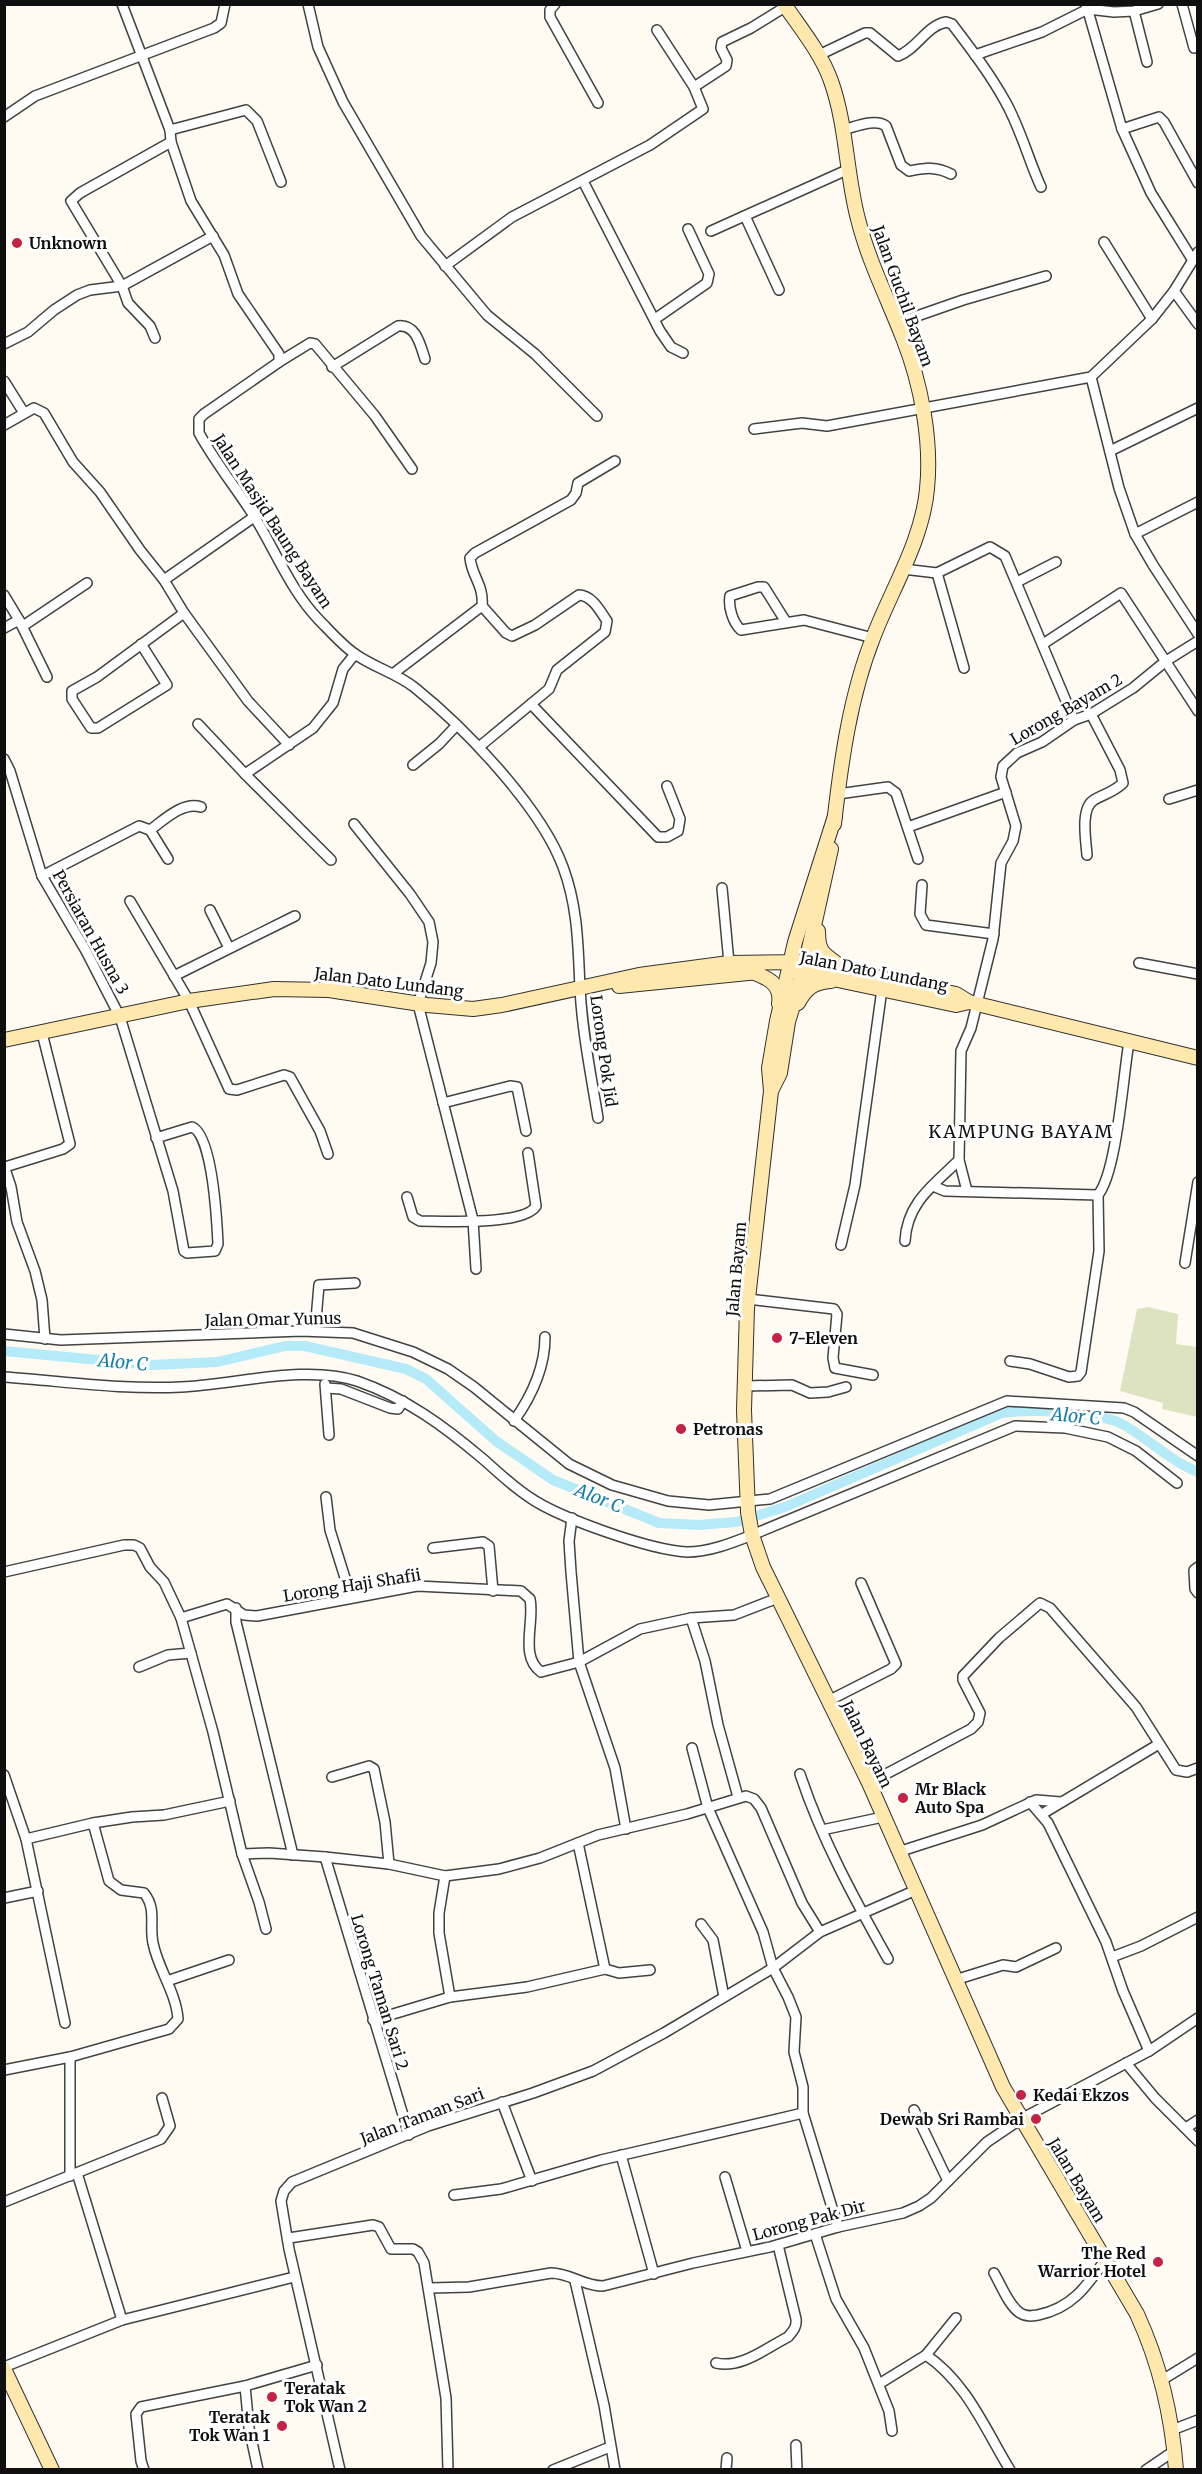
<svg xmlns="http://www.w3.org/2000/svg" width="1202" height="2474" font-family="Merriweather,serif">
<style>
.cemetery{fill:#dde2c1}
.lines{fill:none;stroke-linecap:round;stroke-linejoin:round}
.canal{stroke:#b5eaf8;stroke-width:10}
.minor-casing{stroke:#424242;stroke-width:12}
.secondary-casing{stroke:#313131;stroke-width:16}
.minor{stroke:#fff;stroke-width:9}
.secondary{stroke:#ffe8ad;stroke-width:14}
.poi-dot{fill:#c42345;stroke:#fff;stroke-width:2}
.labels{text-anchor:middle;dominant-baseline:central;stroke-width:6;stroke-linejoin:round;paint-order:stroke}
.poi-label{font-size:16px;font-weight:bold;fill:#0f0f0f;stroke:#fff;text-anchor:start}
.street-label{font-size:16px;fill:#0f0f0f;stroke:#fff}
.neighbourhood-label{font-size:18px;letter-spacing:1.5px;fill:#0f0f0f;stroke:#fff}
.water-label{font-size:18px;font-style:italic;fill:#147ea5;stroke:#fff}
</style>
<rect width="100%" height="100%" fill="#fffaf2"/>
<!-- cemetery -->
<polygon class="cemetery" points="1148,1307 1178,1314 1176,1344 1197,1347 1197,1417 1162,1409 1163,1403 1120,1391 1137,1309"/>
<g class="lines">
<!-- canal -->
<path class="canal" d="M4,1351L151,1365L217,1362L285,1346H305L406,1369L426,1379L496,1441L553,1480L659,1523L699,1525L736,1522L785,1507L1002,1413C1030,1409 1099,1411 1124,1425C1150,1440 1170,1461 1198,1472"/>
<defs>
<g id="minor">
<path d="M122,4L170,130L171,142L191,201L224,255L238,294L279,354V362L204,414L199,419V433C215,462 236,488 254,516C275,550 291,591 319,620C330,631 342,645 355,654C373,667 396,673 414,687C464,727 541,807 563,867C578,907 578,946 580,988C582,1031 591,1075 598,1118"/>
<polyline points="308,4 318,47 343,102 421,236 487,315 535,354 597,416"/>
<polyline points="555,4 550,10 550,17 598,103"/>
<polyline points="1086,4 1122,129 1151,193 1192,259"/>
<polyline points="1182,4 1194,48"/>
<polyline points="1134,11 1147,62"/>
<path d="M819,55L865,33H870L898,56C917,49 926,26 946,22L952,24C971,49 990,74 1005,101C1021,129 1028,159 1041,187"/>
<polyline points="975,55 1042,32 1088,9 1114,12 1134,11 1158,4"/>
<polyline points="694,87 726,66 727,60 721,48 722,42 751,28 785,7"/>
<polyline points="4,117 35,96 214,28 221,23 225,4"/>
<polyline points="1122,129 1159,117 1164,122 1198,183"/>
<polyline points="170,130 246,110 257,121 281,182"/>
<path d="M842,130C855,127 875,118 886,126L901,165L909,171C926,168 936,166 951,174"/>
<polyline points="583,181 660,331 671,347 683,353"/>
<polyline points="745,216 779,290"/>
<polyline points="711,231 849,169"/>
<polyline points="1104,242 1152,319"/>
<polyline points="445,266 512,217 650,145 703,109 694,87 657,30"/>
<polyline points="1174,291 1198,324"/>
<polyline points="655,319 707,283 709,274 688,229"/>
<polyline points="897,323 963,300 1046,276"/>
<polyline points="155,338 150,326 128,303 122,286 71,201 80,193 171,142"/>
<polyline points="4,344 28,332 54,310 77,295 90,290 122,286 213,236"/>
<polyline points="279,362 310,343 315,344 375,416 412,469"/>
<path d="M332,367L398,326C416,324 420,344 425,359"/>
<polyline points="1091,377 1119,488 1135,534 1198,502"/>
<polyline points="4,381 24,413"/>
<polyline points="4,425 34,408 44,413 73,462 100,492 140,550 164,580 184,613 248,701 289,745"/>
<polyline points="754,429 802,423 827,426 1091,377 1152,319 1174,291 1198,252"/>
<polyline points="1110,451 1198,408"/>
<polyline points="1135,534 1153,565 1198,634"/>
<polyline points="903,569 937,573 990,547 1005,556 1074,720"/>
<polyline points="937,573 964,668"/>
<polyline points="164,580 254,517"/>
<polyline points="1017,582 1056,562"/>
<polyline points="4,595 19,620 4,628"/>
<path d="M482,606C484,585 472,577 470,558L475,553L571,500L576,493L578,483L615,461"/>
<polyline points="19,620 47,677"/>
<path d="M786,622L764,587H758L730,596C728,607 733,623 741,630L804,620L873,638"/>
<polyline points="23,626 87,583"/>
<polyline points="141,644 167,685 98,728 91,728 72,699 72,691 97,677 184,613"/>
<polyline points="1043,644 1121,593 1198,711"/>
<path d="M394,673L482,606L506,633L512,636L535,625L579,595C593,596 600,611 607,621L605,632L557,670L549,689L479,747"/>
<polyline points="531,704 658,837 667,837 678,831 680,819 667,786"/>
<polyline points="198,724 245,774"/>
<path d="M4,759L10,771L42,876L86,951L120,1017L173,1191L184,1251L187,1253L215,1251L218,1244C217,1223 213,1135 192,1127L156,1138"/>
<polyline points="413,765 439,744 456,726"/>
<polyline points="838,794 888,787 896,793 918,859"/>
<polyline points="1169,799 1198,790"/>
<polyline points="354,824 410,894 429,922 433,942 431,963 418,1004 473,1220 476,1269"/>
<polyline points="908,827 1006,792"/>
<path d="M150,830C164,820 183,801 201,807"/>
<path d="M1087,855C1086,841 1080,808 1094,800C1104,794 1114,792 1123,783L1120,770L1091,714"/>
<polyline points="331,860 245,774 313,728 333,703 343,669 355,654"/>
<polyline points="42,876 139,826 150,830 168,859"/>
<polyline points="922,885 920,914 926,925 994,934"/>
<polyline points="722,888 729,963"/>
<polyline points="130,901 189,1001 229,1089 237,1090 284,1075 290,1077 320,1131 328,1154"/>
<polyline points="210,910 229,948"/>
<polyline points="1139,963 1198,974"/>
<polyline points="174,976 295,916"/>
<polyline points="443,1103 510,1086 517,1087 526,1131"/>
<polyline points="4,1166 11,1187 17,1222 35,1271 42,1300 45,1339"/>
<polyline points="5,1167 63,1149 70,1144 42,1033"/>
<polyline points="933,1186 945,1191 1098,1195"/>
<polyline points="967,1191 959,1160 961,1051 971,1028 993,939 1001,863 1013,841 1016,826 1001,777 1003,766 1017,753 1042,742 1074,720 1091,714 1133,688 1166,661 1198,641"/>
<path d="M1098,1195C1117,1172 1123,1076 1129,1042"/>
<path d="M407,1197L413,1217L420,1221C443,1221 524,1226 536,1206L528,1153"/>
<path d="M905,1241C907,1202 934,1185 959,1160"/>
<polyline points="841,1245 855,1185 882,989"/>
<polyline points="1185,1263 1198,1182"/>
<polyline points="748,1299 834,1309 837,1314 833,1358 835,1368 873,1375"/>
<polyline points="315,1331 319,1285 355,1283"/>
<polyline points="4,1334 61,1340 301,1331 353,1333 413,1352 448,1369 474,1387 569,1464 612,1485 668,1501 709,1505 770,1499 1007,1401 1124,1408 1134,1412 1198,1456"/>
<polyline points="1010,1361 1030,1364 1069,1377 1078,1376 1081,1372 1099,1251 1098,1195"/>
<path d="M4,1377C63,1381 122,1390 181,1387C234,1385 305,1364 357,1381C406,1398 444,1426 483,1459C498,1472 512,1486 529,1497C559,1518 650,1550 687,1552C709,1552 732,1543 752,1535L1015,1426L1065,1428L1108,1437L1136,1451L1177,1483"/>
<polyline points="325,1384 329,1435"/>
<polyline points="746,1386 792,1385 810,1393 828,1392 846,1387"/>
<polyline points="326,1388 341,1389 390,1408 398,1409 403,1401"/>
<path d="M514,1421C531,1397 545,1367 545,1337"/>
<polyline points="326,1497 330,1530 351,1597"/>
<polyline points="572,1518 569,1541 571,1572 579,1662 615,1768 626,1829"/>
<polyline points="433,1548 483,1542 489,1546 493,1591"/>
<polyline points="1198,1567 1194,1570 1195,1589 1198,1593"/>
<polyline points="4,1572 124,1545 134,1545 140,1548 150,1567 164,1582 181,1618 213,1732 242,1854 259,1902 266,1929"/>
<polyline points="236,1608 236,1622 293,1855"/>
<path d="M181,1618L227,1604L244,1615L257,1616L417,1586L521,1591L530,1599C535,1622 519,1656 541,1672L579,1662L640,1629L691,1618L734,1615L778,1598"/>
<polyline points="691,1618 705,1661 718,1725 738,1797"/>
<polyline points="139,1667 168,1655 191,1653"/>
<polyline points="828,1701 891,1669 896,1664 861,1583"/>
<polyline points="692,1748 708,1808 763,1932 773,1968 788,1997 796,2017 794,2052 803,2087 803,2113 838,2227"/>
<path d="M800,1774C821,1838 855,1900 888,1959"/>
<polyline points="4,1775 26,1839 65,2023"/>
<polyline points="332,1777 369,1766 374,1769 385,1822 389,1864"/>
<polyline points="869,1783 971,1729 978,1722 980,1713 963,1680 963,1676 999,1638 1040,1603 1050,1608 1136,1707 1176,1770 1187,1772 1198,1768"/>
<polyline points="1030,1802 1048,1823 1106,1942 1123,1991 1149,2051"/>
<polyline points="1042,1814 1159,1744"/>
<polyline points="822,1830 883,1817"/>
<polyline points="26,1839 93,1823 132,1817 164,1815 230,1801"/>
<polyline points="578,1843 605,1969"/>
<polyline points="898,1852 982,1825 1036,1800 1061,1802"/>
<polyline points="242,1854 269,1853 325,1857 389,1864 445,1876 499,1869 540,1858 598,1835 687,1814 746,1796 754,1799 761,1808 802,1903 820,1932"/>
<polyline points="325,1857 409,2135"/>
<polyline points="445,1876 439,1913 439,1933 450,1997"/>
<polyline points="4,1898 38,1891"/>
<polyline points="701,1924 713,1940 724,1997"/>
<polyline points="1112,1957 1141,1946 1198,1917"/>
<polyline points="955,1980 1003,1965 1016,1967 1056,1948"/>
<polyline points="167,1981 229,1960"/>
<polyline points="373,2020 450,1997 527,1987 605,1969 619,1973 650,1970"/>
<polyline points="70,2057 70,2176"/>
<polyline points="1126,2063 1155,2098 1198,2141"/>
<path d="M4,2070L70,2057L169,2029L178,2019C176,1992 158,1969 153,1943C149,1925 157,1909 144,1893L121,1890L109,1881L93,1823"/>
<polyline points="502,2102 532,2181"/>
<polyline points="914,2110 948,2181"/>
<polyline points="1186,2128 1198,2120"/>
<polyline points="621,2155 654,2274"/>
<polyline points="77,2173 122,2320"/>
<polyline points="725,2177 747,2251"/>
<polyline points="454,2195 501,2189 601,2160 803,2113"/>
<polyline points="4,2202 161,2139 170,2126 162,2098"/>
<polyline points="815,2234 836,2299 864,2348 889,2411 892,2431"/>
<polyline points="289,2238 373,2225 379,2227 391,2249 413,2249 418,2252 424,2263 446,2398 448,2470"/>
<path d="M994,2273C1001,2285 1009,2306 1020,2313C1026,2317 1032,2316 1038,2315C1072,2308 1087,2286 1105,2260"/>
<polyline points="575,2281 604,2405 615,2470"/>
<path d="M430,2288L469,2287L551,2273C570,2273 583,2286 603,2286L693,2263L770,2247L838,2227L903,2213L919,2206L931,2198L987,2142L1021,2119L1149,2051L1198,2018"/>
<path d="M926,2355C967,2383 985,2429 1010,2470"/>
<path d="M716,2363C741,2369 766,2348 788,2337C793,2331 797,2327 796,2319L778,2245"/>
<polyline points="4,2367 122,2320 294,2277"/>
<polyline points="1162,2380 1198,2358"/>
<polyline points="879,2384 926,2355 956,2318"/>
<polyline points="245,2386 249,2428 258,2470"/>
<polyline points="1172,2430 1198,2420"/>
<polyline points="796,2445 797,2470"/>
<polyline points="144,2470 141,2461 136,2414 141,2407 245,2386 317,2365"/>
<polyline points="340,2470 289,2249 281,2201 284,2191 292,2182 428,2126 533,2093 593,2071 664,2033 773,1968 820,1932 916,1890"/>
<polyline points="553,2470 610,2447"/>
<polyline points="726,2470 727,2458"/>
<polyline points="1146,2470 1174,2451"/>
</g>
<g id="secondary">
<path d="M784,4C801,29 821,53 831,81C847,126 846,174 858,219C868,260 888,299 903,338C921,383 932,441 927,489C922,542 891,590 873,638C850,696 841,762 834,824"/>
<path d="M835,816L795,942L777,1021L769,1068L771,1091L747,1308L744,1410L748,1512L752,1535L763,1567L869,1783L1003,2087L1137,2314C1160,2364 1172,2415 1176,2470"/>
<path d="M818,931C818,952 823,954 839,965"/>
<polyline points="795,971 956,1005 969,1002"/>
<path d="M752,972C768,978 782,984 779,1004"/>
<polyline points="619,986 758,972"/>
<path d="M798,1003C806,988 814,982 831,981"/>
<polyline points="4,1040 189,1001 274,989 329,990 427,1005 473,1009 502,1005 639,975 729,963 806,962 956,994 969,1002 1198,1058"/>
<polyline points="772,1089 780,1073 788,1022 806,962 831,849"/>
<polyline points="4,2369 52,2470"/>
</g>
</defs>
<!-- minor casing -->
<use href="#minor" class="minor-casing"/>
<!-- secondary casing -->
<use href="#secondary" class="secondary-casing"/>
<!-- minor -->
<use href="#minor" class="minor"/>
<!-- secondary -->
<use href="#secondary" class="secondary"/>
</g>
<!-- markers -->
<g class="poi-dot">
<circle cx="17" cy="243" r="6"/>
<circle cx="777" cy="1338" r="6"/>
<circle cx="681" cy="1429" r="6"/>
<circle cx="903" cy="1798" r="6"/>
<circle cx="1021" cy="2095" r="6"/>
<circle cx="1036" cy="2119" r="6"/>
<circle cx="1158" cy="2262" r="6"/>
<circle cx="272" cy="2397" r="6"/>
<circle cx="282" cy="2426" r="6"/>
</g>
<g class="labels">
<!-- poi labels -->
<g class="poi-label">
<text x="29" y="243">Unknown</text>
<text x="789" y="1338">7-Eleven</text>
<text x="693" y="1429">Petronas</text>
<text x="915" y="1789">Mr Black<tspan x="915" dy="18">Auto Spa</tspan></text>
<text x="1033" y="2095">Kedai Ekzos</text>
<text x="1024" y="2119" text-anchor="end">Dewab Sri Rambai</text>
<text x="1146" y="2253" text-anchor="end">The Red<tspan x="1146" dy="18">Warrior Hotel</tspan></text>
<text x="284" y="2388">Teratak<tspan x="284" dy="18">Tok Wan 2</tspan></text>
<text x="270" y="2417" text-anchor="end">Teratak<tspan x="270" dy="18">Tok Wan 1</tspan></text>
</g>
<!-- street labels -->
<g class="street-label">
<text transform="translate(903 296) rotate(70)">Jalan Guchil Bayam</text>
<text transform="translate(273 521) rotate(57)">Jalan Masjid Baung Bayam</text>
<text transform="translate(1066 709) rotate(-30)">Lorong Bayam 2</text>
<text transform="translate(91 932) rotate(61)">Persiaran Husna 3</text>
<text transform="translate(874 971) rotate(11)">Jalan Dato Lundang</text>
<text transform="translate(389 982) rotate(7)">Jalan Dato Lundang</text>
<text transform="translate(604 1051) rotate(82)">Lorong Pok Jid</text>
<text transform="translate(736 1269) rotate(-85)">Jalan Bayam</text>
<text transform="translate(273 1319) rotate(-1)">Jalan Omar Yunus</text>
<text transform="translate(352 1585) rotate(-9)">Lorong Haji Shafii</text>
<text transform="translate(867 1744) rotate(64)">Jalan Bayam</text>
<text transform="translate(380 1992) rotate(73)">Lorong Taman Sari 2</text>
<text transform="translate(422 2116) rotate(-21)">Jalan Taman Sari</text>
<text transform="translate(1077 2180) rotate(59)">Jalan Bayam</text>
<text transform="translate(809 2220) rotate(-15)">Lorong Pak Dir</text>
</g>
<!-- neighbourhood labels -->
<g class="neighbourhood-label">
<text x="1021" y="1131">KAMPUNG BAYAM</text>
</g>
<!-- water labels -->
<g class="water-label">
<text transform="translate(123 1362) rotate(5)">Alor C</text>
<text transform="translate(1076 1416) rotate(5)">Alor C</text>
<text transform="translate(599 1498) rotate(22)">Alor C</text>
</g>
</g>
<!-- border -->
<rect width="1202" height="2474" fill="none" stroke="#0f0f0f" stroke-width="12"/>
</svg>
